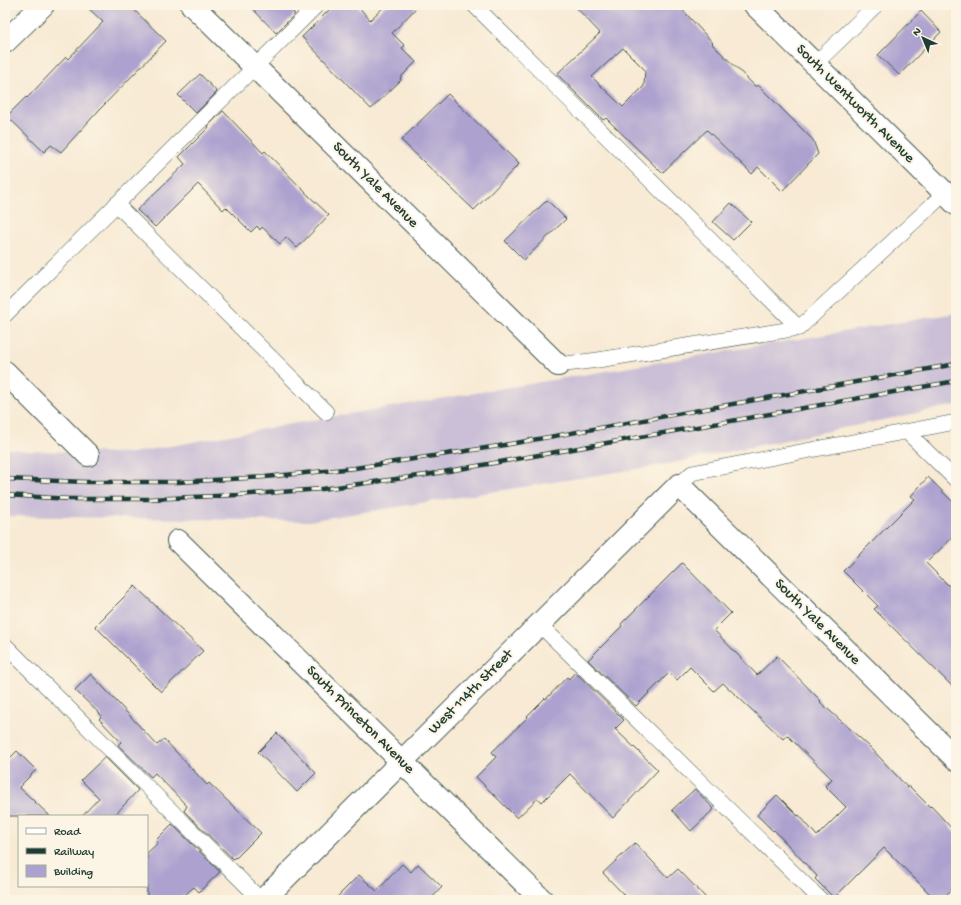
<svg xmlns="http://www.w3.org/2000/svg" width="961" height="905" font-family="'Gochi Hand',sans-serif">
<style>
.industrial{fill:#cabfd6}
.building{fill:#ada2cf;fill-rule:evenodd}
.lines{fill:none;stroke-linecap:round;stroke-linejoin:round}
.service-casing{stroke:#40574c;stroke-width:16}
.minor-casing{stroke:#40574c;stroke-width:24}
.tertiary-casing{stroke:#40574c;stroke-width:24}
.service{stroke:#fff;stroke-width:15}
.minor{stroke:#fff;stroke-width:22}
.tertiary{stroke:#fff;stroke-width:22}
.rail-casing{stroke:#1f3d34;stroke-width:4.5}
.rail{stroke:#fcf5e5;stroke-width:3;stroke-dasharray:9;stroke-linecap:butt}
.labels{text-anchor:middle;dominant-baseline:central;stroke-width:4;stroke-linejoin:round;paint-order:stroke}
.street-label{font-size:15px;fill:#1f3d34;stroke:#fcf5e5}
</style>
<rect width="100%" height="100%" fill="#fcf5e5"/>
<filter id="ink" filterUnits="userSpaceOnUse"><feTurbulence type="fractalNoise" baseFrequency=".025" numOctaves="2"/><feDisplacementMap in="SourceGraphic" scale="8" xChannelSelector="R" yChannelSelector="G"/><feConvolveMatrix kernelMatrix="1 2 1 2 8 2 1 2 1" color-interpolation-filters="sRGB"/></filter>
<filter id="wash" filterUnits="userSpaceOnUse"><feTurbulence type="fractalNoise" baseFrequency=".012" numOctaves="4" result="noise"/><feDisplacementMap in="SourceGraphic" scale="16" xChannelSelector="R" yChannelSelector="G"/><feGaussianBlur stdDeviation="0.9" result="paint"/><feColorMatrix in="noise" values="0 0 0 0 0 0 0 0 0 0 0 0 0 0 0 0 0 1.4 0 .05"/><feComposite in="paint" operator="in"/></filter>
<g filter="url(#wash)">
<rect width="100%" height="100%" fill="#f8ead4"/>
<!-- industrial -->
<polygon class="industrial" points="956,313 956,405 668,464 308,521 5,516 5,448 28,451 132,453 336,416"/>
<g id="blocks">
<!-- building -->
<g class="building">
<polygon points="85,5 129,5 166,41 100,109 61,152 51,145 44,152 7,116 26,97 27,98 66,57 68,59 103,22"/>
<polygon points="249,5 286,5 295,14 276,33"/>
<polygon points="334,5 357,5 370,20 386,5 419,5 392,33 405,46 402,48 416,62 400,78 401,80 371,109 302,37"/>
<path d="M574,5H678L713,43L712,44L756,87L758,85L813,140L818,154L782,191L758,167L752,174L707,130L662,173L606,118L603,120L557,74L600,33ZM623,48L645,70L644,86L623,107L592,77Z"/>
<polygon points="921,11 941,32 899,75 878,55"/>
<polygon points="200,74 217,92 196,113 178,95"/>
<polygon points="448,94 519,164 474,210 401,140"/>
<polygon points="223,111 263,153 265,151 310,197 329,215 297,248 286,237 280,244 262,227 260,230 257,226 251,232 226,207 223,210 198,184 155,227 137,210 185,164 179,157 209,127 208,126"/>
<polygon points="547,200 566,219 524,260 505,241"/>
<polygon points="731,203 751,222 733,240 713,222"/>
<polygon points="928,477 956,505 956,534 926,563 956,593 956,690 874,609 878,606 843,571 915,499 911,496"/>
<polygon points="682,563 731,613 714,630 757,675 777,656 821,701 820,702 870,747 908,788 909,786 930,807 931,806 956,833 956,885 941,900 936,900 884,848 834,898 815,879 817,876 774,830 773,831 757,815 777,795 798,816 799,815 817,836 846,807 825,786 832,779 787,735 783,739 723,683 714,691 690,667 677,680 669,673 636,706 588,660 622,626 621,624"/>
<polygon points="135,586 203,651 161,692 95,626"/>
<polygon points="575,672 623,719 624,720 615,729 658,770 613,818 570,774 542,802 538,798 517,818 476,777 496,757 492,752 528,717 527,716 545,698 546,699 567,677 569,679"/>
<polygon points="91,674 157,745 164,739 207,785 209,783 261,833 236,858 235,857 233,859 184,811 187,806 155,773 151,777 118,745 121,742 99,719 102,716 75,690"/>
<polygon points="277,733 316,773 297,792 258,752"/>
<polygon points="17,751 36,770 19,787 50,816 5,816 5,763"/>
<polygon points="105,757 138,790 114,816 82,816 99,798 81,780"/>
<polygon points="695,789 714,809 691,831 672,810"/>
<polygon points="172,824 220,872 199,892 194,887 179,900 147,900 147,853 158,843 156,840"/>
<polygon points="635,843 668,878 678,869 708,900 629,900 603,873"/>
<polygon points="402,864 411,872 418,864 442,887 430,900 334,900 359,875 377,891"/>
</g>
</g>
</g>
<g filter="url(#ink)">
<use href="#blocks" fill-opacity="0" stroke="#40574c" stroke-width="1"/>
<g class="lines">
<defs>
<g id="service">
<polyline points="474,5 799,328"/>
<polyline points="815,64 876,5"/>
<polyline points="116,204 326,412"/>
<polyline points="5,315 317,5"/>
<polyline points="558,365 598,360 799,328 945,193"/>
<polyline points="907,432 956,480"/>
<polyline points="679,485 692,473 956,422"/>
<polyline points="539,624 821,900"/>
<polyline points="5,645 261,900"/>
</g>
<g id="minor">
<polyline points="192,5 558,365"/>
<polyline points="5,42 43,5"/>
<polyline points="5,372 88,455"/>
<polyline points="178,541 542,900"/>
<polyline points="263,900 679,485 956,759"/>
</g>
<polyline id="tertiary" points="755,5 956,204"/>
</defs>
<!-- service casing -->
<use href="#service" class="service-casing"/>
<!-- minor casing -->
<use href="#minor" class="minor-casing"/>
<!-- tertiary casing -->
<use href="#tertiary" class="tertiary-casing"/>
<!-- service -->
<use href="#service" class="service"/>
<!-- minor -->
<use href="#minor" class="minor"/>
<!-- tertiary -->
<use href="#tertiary" class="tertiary"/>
<defs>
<g id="rail">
<polyline points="5,479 87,482 178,482 265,477 355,468 499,446 956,364"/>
<polyline points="5,495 70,499 149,499 238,495 322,489 426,475 956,381"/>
</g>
</defs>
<!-- rail casing -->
<use href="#rail" class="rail-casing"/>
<!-- rail -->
<use href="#rail" class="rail"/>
</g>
</g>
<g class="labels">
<!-- street labels -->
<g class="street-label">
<text transform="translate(855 104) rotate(45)">South Wentworth Avenue</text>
<text transform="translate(375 185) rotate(45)">South Yale Avenue</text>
<text transform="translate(817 622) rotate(45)">South Yale Avenue</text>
<text transform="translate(471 692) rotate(-45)">West 114th Street</text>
<text transform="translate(360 720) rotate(45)">South Princeton Avenue</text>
</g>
</g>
<!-- margin -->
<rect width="961" height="905" fill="none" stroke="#fcf5e5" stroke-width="20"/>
<!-- legend -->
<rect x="18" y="815" width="130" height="72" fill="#fcf5e5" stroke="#a4ab9e"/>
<rect x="26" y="828" width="20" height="6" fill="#ffffff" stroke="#a4ab9e"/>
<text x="54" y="835" font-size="12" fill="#1f3d34">Road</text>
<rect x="26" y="848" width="20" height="6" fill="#1f3d34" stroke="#a4ab9e"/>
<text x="54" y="855" font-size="12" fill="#1f3d34">Railway</text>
<rect x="26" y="865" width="20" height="12" fill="#ada2cf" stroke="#a4ab9e"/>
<text x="54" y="875" font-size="12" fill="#1f3d34">Building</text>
<!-- north arrow -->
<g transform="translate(923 38) rotate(316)" stroke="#fcf5e5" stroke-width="3" paint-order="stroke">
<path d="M0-3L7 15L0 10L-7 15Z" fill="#1f3d34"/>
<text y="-6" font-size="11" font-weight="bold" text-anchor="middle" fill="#1f3d34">N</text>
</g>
</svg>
